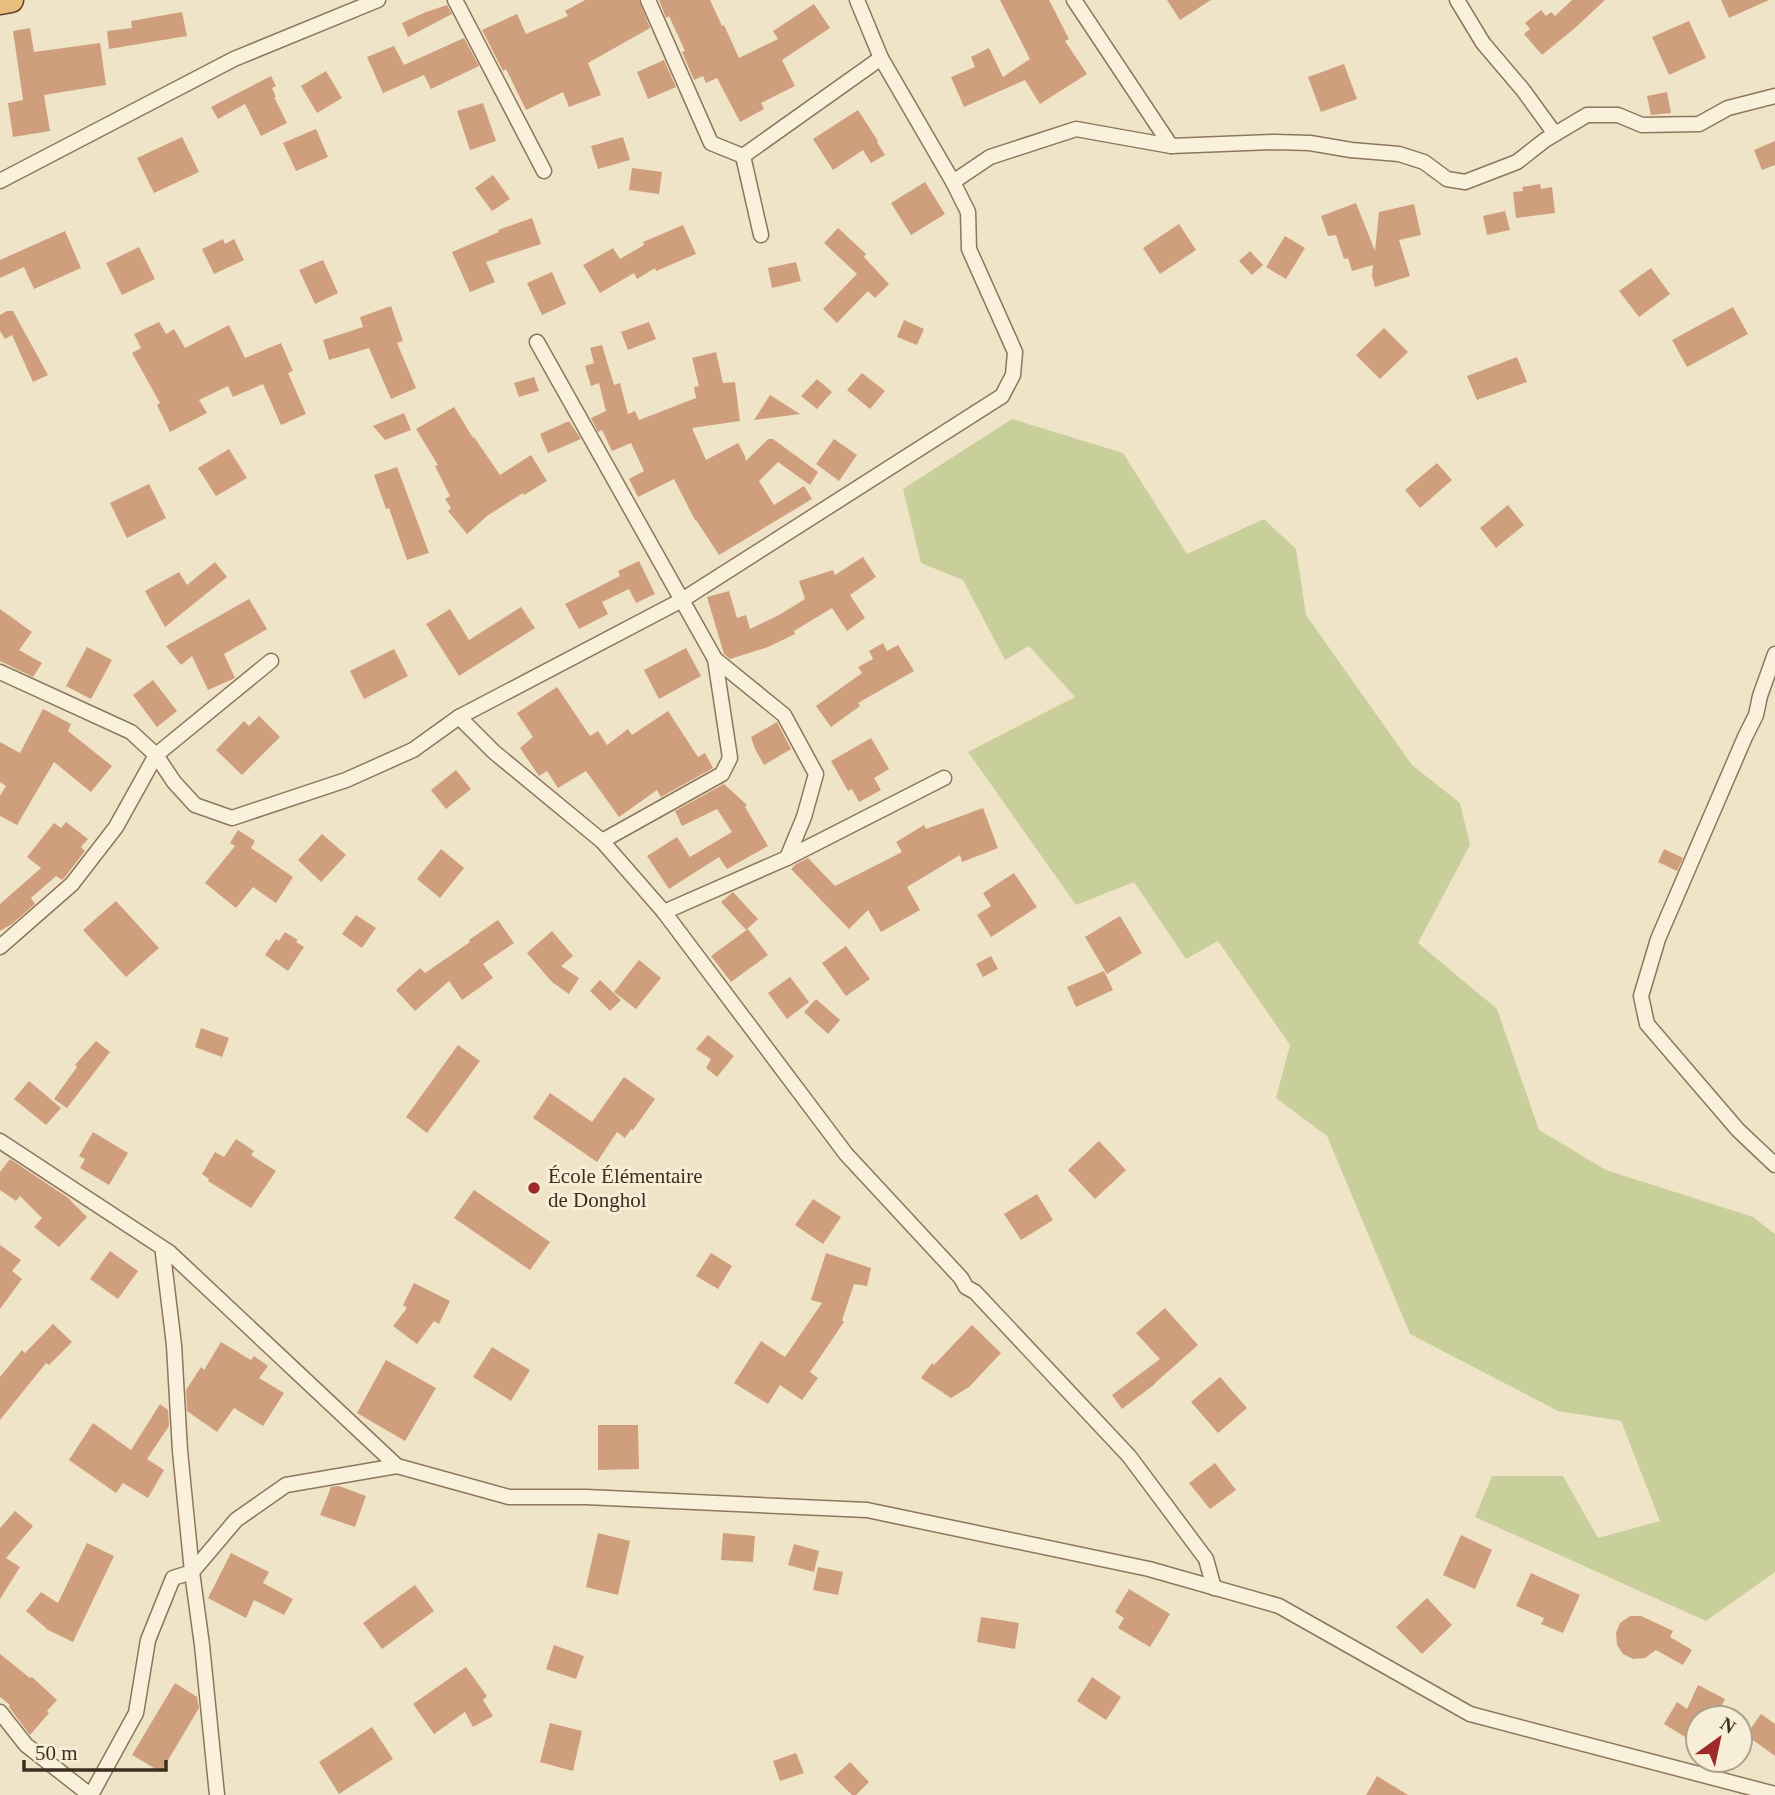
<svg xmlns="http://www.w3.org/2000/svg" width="1775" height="1795" font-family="Georgia,serif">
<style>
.green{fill:#c9cf9b}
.building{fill:#cf9f7d}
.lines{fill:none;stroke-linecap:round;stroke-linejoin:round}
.minor-casing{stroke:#8d765c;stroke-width:17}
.trunk-casing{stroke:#5b4430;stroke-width:27}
.minor{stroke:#faf1dc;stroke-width:14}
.trunk{stroke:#eabe7c;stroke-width:24}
.poi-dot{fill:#9e2a2b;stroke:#f7eed8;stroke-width:2.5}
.labels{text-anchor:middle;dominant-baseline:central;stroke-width:6;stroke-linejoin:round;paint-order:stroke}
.poi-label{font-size:21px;fill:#3d2e20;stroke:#f7eed8;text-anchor:start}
</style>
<rect width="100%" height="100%" fill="#f0e4c8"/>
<!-- green -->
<polygon class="green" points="1012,419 1123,453 1187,554 1264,519 1296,549 1306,615 1412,765 1460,803 1470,845 1418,943 1497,1009 1539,1130 1606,1170 1753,1217 1775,1234 1775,1572 1706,1621 1475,1517 1492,1476 1563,1476 1598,1538 1660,1521 1621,1421 1558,1411 1410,1334 1327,1136 1276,1098 1290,1045 1218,941 1186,959 1134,882 1076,905 968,752 1075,697 1029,646 1005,660 963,580 921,563 903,489"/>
<!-- building -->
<g class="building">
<polygon points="585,0 639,0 650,28 588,63 601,95 569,107 563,92 526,110 506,69 503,71 482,30 517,14 526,34 568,16 565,11"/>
<polygon points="659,0 710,0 722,26 724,25 739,58 778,39 773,31 814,4 830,28 782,60 795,86 761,103 764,109 740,122 717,78 706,83 703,76 694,80 682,52 685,51 669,16 666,18"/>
<polygon points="1000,0 1049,0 1069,39 1065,41 1087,74 1040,104 1025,80 964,107 951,77 975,67 971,57 989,48 1003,77 1030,59"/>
<polygon points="1167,0 1211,0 1180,20"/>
<polygon points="1572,0 1605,0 1575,28 1542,55 1524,34 1530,29 1525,23 1541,10 1546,16 1551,12 1555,16"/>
<polygon points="1721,0 1769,0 1729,18"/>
<polygon points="447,5 452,14 408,37 402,23 426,12"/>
<polygon points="182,12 187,36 109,49 107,31 132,28 131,21"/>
<polygon points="1689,21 1706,58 1669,75 1652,37"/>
<polygon points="30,28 34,52 100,43 106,85 44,95 50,131 13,137 8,103 23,100 13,31"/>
<polygon points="464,38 479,66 431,89 424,75 383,93 367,57 394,46 404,65"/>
<polygon points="664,60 676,87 648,99 637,72"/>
<polygon points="1344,64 1357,99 1321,112 1308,77"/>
<polygon points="326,71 342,98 317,113 301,86"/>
<polygon points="271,76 276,86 272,88 276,97 274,97 287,123 261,136 245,104 218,119 211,107"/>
<polygon points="1667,92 1671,113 1651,115 1647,96"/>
<polygon points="483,103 496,141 470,150 457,111"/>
<polygon points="858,110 878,141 877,142 885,155 871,163 863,150 833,170 813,139"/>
<polygon points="316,129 328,157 296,171 283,143"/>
<polygon points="182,137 199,172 154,193 137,158"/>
<polygon points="623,137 630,160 598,169 591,146"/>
<polygon points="1775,141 1775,165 1762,170 1754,150"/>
<polygon points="632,168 662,172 659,194 629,190"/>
<polygon points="493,175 510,199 492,211 475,188"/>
<polygon points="925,182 945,214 911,235 891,203"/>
<polygon points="1540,184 1541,189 1552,187 1555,213 1516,218 1513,192 1523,191 1522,187"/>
<polygon points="1356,203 1375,251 1379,212 1414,204 1421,235 1399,240 1410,276 1375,287 1372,276 1373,265 1352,271 1348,258 1344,259 1336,235 1328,236 1321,216"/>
<polygon points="1505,211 1510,230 1487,235 1483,216"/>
<polygon points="532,218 541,244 486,262 495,282 470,292 452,252 499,232 498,230"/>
<polygon points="1179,224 1196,250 1160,274 1143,248"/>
<polygon points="683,225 696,254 656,271 655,268 637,279 634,273 600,293 583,265 613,248 620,259 644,245 643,242"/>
<polygon points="838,228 866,254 864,257 889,284 875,298 868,291 837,323 823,309 857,274 824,243"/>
<polygon points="65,231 81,268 34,289 24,267 0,278 0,260"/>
<polygon points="1285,236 1305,248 1286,279 1266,267"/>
<polygon points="223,239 225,244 234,239 244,260 214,274 202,249"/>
<polygon points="139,247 155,279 122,295 106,263"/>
<polygon points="1250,251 1263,265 1252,275 1239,261"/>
<polygon points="323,260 338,293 315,304 299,270"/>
<polygon points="796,262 801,281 772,288 768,268"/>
<polygon points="1651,268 1670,294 1639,317 1619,291"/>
<polygon points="552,272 566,304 542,315 527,283"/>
<polygon points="391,306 403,341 397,343 416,388 391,399 369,348 329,360 323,340 363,327 360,317"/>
<polygon points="1733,307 1748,334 1687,367 1672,340"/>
<polygon points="7,311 13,311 48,375 33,382 12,335 5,339 0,331 0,315"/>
<polygon points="904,320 924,329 917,345 897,337"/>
<polygon points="159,322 166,334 174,329 185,348 229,325 245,358 281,343 293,371 288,373 306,414 281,425 263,384 233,397 228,386 199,400 207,413 170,432 157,405 160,403 132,353 141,348 134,334"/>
<polygon points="649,322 656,339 628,350 621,332"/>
<polygon points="1384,328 1408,352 1380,379 1356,355"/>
<polygon points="602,345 614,385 620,383 628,414 635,411 639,420 696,398 694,387 699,386 692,358 716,352 723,383 735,382 740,421 692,428 706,460 738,443 745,456 746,461 768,439 773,439 818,472 810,485 778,462 759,481 774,505 804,486 812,499 719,555 696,520 695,520 674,479 638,497 629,479 644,471 631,443 612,451 602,430 598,432 591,418 606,411 599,383 591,386 585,366 594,363 590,348"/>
<polygon points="1517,357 1527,382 1477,400 1467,376"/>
<polygon points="862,373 885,391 870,409 847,390"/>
<polygon points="534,377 539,391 519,397 514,383"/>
<polygon points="817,379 832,392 817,409 801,396"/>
<polygon points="770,395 800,414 754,420"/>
<polygon points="454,407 473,438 474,437 500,475 531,455 547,481 524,495 523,493 487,516 467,534 448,511 451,508 445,499 450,496 435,466 438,465 416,429"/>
<polygon points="404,413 411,430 385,440 373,426"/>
<polygon points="569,421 581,439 548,453 540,434"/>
<polygon points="834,439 857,455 839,481 816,464"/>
<polygon points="229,449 247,478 216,496 198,468"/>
<polygon points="1437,463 1452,480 1420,508 1405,490"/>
<polygon points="397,467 429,553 407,560 389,508 386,509 374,475"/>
<polygon points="149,484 166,518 127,538 110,503"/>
<polygon points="1508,505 1524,525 1496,548 1480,528"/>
<polygon points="863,557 876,577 850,595 865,618 847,631 832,608 794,631 795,634 768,647 730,659 724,654 707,597 729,591 737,618 746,615 750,629 779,615 805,599 799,581 833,570 835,575"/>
<polygon points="639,561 655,594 636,603 629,589 602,602 608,614 579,629 565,604 620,576 618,571"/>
<polygon points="215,562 227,577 165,627 145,591 179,572 187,585"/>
<polygon points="249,599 267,629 224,654 235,678 208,690 192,656 181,665 166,646"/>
<polygon points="521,607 535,628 459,676 426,624 450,609 469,640"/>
<polygon points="0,609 32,632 19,650 42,663 33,677 0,661"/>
<polygon points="883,643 887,651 898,645 914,671 858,703 860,706 831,727 816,706 862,673 858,667 873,659 869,651"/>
<polygon points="87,647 112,660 91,699 66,686"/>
<polygon points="686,648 701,676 659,699 644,670"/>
<polygon points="394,649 408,676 364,699 350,671"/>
<polygon points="153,680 177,711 157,727 133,695"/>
<polygon points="557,687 590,736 598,731 607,745 628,729 632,735 668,711 698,757 705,753 713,768 661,797 657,790 619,817 586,771 558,788 547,771 539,776 520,748 533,737 517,713"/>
<polygon points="43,709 71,724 68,731 112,766 91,792 54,762 17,825 0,816 0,796 6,786 0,782 0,742 20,753"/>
<polygon points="259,716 280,737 242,775 216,750 244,721 249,726"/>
<polygon points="777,722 791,749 764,765 755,749 751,737"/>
<polygon points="871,738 889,769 874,778 881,790 859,802 852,789 848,791 831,761"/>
<polygon points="456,770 471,789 446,809 431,790"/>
<polygon points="724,784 747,805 745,807 768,846 727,869 719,857 669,889 647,856 677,837 690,857 732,832 717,809 682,826 675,811"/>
<polygon points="983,808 998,848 962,862 960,855 907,887 920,910 881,932 868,910 849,929 791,869 796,864 808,858 835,886 902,852 896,842 924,825 926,829"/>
<polygon points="66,822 88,839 81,847 85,851 65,877 62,880 56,876 31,898 35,904 12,924 0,931 0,904 41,868 27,857 54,823 61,828"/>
<polygon points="238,830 255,841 251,848 293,877 276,903 253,887 236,908 205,883 235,846 230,843"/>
<polygon points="322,834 346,855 321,882 298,860"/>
<polygon points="441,849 464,868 440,898 417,879"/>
<polygon points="1664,849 1683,858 1677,871 1658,862"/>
<polygon points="1014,873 1037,907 991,937 977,915 991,906 983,893"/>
<polygon points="733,892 758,919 746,930 721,902"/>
<polygon points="116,901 159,948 126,977 83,930"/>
<polygon points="356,915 376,928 362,948 342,934"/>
<polygon points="1120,916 1142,953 1107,974 1085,937"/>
<polygon points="498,920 514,943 483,964 493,978 462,1000 449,981 415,1011 396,990 420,968 425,973 470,942 469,940"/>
<polygon points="748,929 768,955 731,982 711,956"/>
<polygon points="552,931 573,956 561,966 579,978 569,994 552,982 527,953"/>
<polygon points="285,932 298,940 296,942 304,947 288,971 265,955 276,939 279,941"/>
<polygon points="846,946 870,979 846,996 822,963"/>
<polygon points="991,956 998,969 983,977 976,964"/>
<polygon points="639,960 661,978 636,1009 614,992"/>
<polygon points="1104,971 1113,990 1076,1007 1067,987"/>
<polygon points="790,977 809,1002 787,1019 768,993"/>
<polygon points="600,980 621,1000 610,1011 590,991"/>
<polygon points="816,999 840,1020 828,1034 804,1012"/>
<polygon points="201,1028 229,1038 222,1057 195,1047"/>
<polygon points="708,1035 734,1056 717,1077 706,1068 711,1059 696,1049"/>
<polygon points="96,1041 110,1052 67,1108 54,1099 77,1067 75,1065"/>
<polygon points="458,1045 480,1061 427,1133 406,1117"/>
<polygon points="624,1077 655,1099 633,1130 631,1129 625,1138 617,1132 597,1162 533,1118 550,1093 592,1122"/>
<polygon points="29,1081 61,1108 46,1125 14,1099"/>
<polygon points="93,1132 128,1153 109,1185 80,1168 85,1159 79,1156"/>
<polygon points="236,1139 254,1151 251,1155 276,1171 251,1208 208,1181 209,1179 202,1174 215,1152 224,1157"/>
<polygon points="1099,1141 1126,1170 1095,1199 1068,1170"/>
<polygon points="10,1159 67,1197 87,1217 59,1247 34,1227 42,1218 20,1196 16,1201 0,1190 0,1172"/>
<polygon points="474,1190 550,1242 530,1270 454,1218"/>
<polygon points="1037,1194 1053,1220 1021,1240 1004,1214"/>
<polygon points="813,1199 841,1217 823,1244 795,1225"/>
<polygon points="0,1245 21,1260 12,1271 22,1279 0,1309"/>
<polygon points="110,1251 138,1271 118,1299 90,1279"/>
<polygon points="711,1253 732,1266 718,1289 696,1276"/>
<polygon points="826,1253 871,1268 867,1286 854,1284 842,1320 844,1322 810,1372 818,1378 802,1400 780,1385 768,1404 734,1383 761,1341 785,1357 822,1303 811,1300"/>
<polygon points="414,1283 450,1301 439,1324 434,1321 417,1344 393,1326 407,1308 403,1305"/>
<polygon points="1165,1308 1198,1345 1155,1383 1155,1384 1122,1409 1112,1395 1160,1359 1136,1333"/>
<polygon points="53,1324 72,1342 49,1365 46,1363 0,1420 0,1377 22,1350 25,1353"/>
<polygon points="972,1325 1001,1353 969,1387 951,1398 921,1378 932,1363 934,1365"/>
<polygon points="221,1342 251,1360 254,1356 268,1366 259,1378 284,1393 263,1426 234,1408 217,1432 187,1411 186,1390 201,1367 204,1370"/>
<polygon points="492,1347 530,1370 511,1401 473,1377"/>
<polygon points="386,1360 436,1388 405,1441 357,1413"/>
<polygon points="1220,1377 1247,1408 1218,1433 1191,1402"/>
<polygon points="160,1404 168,1410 169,1426 147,1459 164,1470 148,1498 123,1483 116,1493 69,1460 93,1423 131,1450"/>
<polygon points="598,1425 638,1425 639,1469 598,1470"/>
<polygon points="1215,1463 1236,1490 1210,1509 1189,1483"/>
<polygon points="339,1486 366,1496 355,1527 320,1515 331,1487"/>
<polygon points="15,1511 33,1526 6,1558 20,1567 0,1599 0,1528"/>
<polygon points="598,1533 630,1541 618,1595 586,1587"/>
<polygon points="723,1533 755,1536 753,1562 721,1560"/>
<polygon points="1461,1535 1492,1550 1475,1589 1443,1575"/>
<polygon points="87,1543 114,1556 73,1642 46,1629 46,1628 26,1611 41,1592 58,1603"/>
<polygon points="794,1544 819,1551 814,1572 788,1565"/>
<polygon points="231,1553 269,1572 263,1583 293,1599 284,1615 254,1600 246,1618 208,1598"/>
<polygon points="818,1567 843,1572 838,1595 813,1590"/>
<polygon points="1531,1573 1580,1595 1563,1633 1541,1624 1544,1618 1516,1606"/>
<polygon points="415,1585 434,1611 382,1649 363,1623"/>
<polygon points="1129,1589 1170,1614 1150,1647 1118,1628 1124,1618 1115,1612"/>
<polygon points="1427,1598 1452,1625 1422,1654 1396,1627"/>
<polygon points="1630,1616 1641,1616 1673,1631 1670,1637 1692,1650 1683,1665 1656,1650 1645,1658 1633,1659 1623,1654 1617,1645 1616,1633 1620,1623"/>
<polygon points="981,1617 1019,1623 1015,1649 977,1642"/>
<polygon points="554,1645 584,1656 576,1679 546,1669"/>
<polygon points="0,1654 30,1678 32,1677 57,1700 47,1711 49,1713 30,1735 9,1707 10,1705 0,1697"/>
<polygon points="466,1667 487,1696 483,1700 493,1716 473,1727 465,1712 434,1734 413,1704"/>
<polygon points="1092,1677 1121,1697 1106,1720 1077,1701"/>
<polygon points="175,1683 197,1697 199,1708 161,1772 132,1755"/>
<polygon points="1698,1685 1725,1699 1716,1718 1698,1718 1698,1745 1664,1724 1677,1702 1687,1709"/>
<polygon points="1761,1714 1775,1724 1775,1756 1746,1735"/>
<polygon points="550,1723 582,1731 573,1771 540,1762"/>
<polygon points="372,1727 393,1759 339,1794 319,1762"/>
<polygon points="796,1753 804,1773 780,1781 773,1761"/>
<polygon points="850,1762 869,1782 856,1795 852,1795 834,1777"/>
<polygon points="1377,1776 1408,1795 1366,1795"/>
</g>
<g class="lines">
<defs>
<g id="minor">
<polyline points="455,0 544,171"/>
<polyline points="648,0 711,143 743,156 881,58"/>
<polyline points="1074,0 1171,146"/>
<polyline points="1457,0 1483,43 1523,90 1555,134"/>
<polyline points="743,156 761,235"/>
<polyline points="0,181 234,59 378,0"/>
<polyline points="953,182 990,157 1076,129 1171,146 1274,142 1310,143 1351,150 1399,154 1424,162 1447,179 1465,182 1517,162 1545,140 1587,115 1618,115 1642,125 1699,124 1728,108 1775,96"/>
<polyline points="537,342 715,659 784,715 816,774 804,817 787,858"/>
<polyline points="1775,654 1760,696 1756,715 1745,737 1658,939 1641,996 1647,1024 1738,1130 1775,1165"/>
<polyline points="0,672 131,732 156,755 174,782 195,805 232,818 346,780 413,750 459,717 682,600 1002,396 1013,375 1015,352 969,249 968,212 953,182 881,58 857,0"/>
<polyline points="459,717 494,752 602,841 664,912 846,1154 961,1278 966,1287 975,1292 1129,1456 1206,1559 1214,1588"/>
<polyline points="602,841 722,774 730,758 715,659"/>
<polyline points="664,912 787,858 944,778"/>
<polyline points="0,947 72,884 116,827 156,755 271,661"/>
<polyline points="0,1141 169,1252 397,1466 509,1497 586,1497 867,1510 1149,1569 1279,1606 1470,1714 1775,1794"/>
<polyline points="164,1250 163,1254 174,1345 180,1451 192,1572 202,1645 217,1795"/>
<polyline points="0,1712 26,1745 90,1795"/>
<polyline points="91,1795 136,1713 148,1640 173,1578 192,1572 236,1520 286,1485 397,1466"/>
</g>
<polyline id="trunk" points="0,2 11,0"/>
</defs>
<!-- minor casing -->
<use href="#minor" class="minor-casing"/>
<!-- trunk casing -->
<use href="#trunk" class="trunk-casing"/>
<!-- minor -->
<use href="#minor" class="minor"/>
<!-- trunk -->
<use href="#trunk" class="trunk"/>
</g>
<!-- markers -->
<circle class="poi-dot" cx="534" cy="1188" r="7"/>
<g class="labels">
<!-- poi labels -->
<g class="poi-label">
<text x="548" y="1176">École Élémentaire<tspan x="548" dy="24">de Donghol</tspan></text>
</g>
</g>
<!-- north arrow -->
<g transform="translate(1719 1739) rotate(33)"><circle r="33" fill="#f7eed8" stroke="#ada18e" stroke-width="2"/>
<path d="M0-5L12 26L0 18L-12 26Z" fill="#9e2a2b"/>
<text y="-10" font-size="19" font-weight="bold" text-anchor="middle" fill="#3d2e20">N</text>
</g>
<!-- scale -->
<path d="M24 1760v10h142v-10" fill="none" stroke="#3d2e20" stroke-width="3.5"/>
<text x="35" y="1760" font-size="21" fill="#3d2e20" stroke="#f7eed8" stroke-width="5" paint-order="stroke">50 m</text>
</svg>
